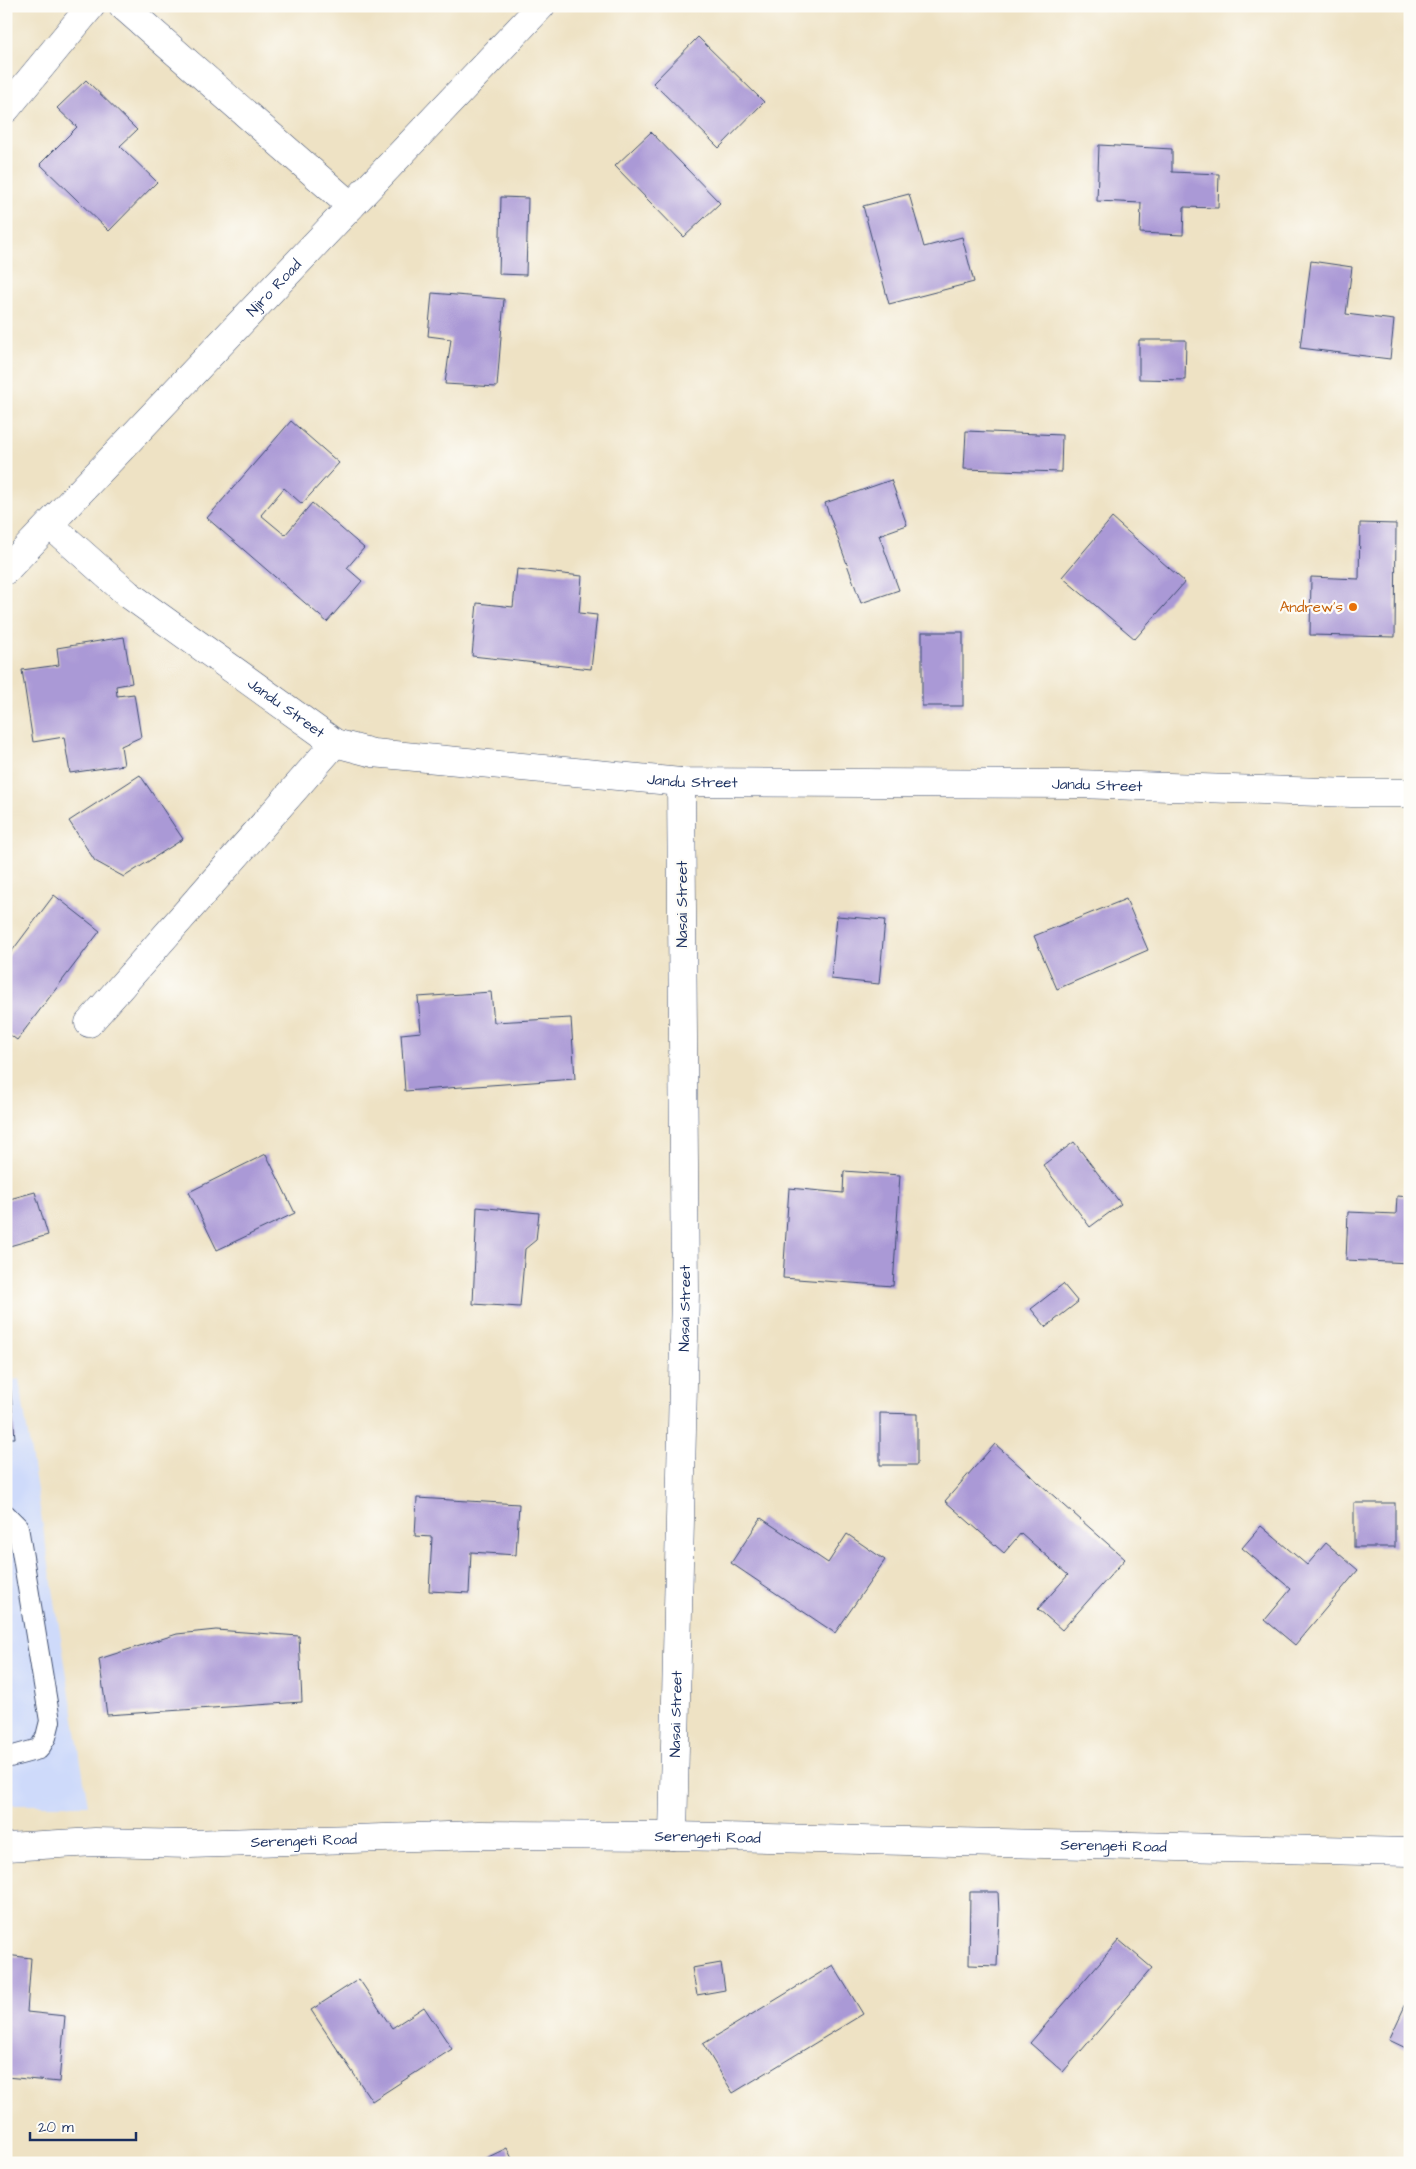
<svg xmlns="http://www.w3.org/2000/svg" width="1416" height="2169" font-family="'Architects Daughter',sans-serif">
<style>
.built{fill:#cedafa}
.building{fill:#aa99d6}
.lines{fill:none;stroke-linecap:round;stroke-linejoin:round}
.service-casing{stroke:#3b4a6d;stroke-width:22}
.minor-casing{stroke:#3b4a6d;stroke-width:29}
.tertiary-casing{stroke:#3b4a6d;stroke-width:29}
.service{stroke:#fff;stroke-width:20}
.minor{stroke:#fff;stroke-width:28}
.tertiary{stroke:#fff;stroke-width:28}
.food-dot{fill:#e8710a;stroke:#fdfcf7;stroke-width:2}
.labels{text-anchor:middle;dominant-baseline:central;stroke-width:4.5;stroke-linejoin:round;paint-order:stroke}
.street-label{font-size:15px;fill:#1b2f5e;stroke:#fdfcf7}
.food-label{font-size:15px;fill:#c56008;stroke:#fdfcf7;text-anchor:end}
</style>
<rect width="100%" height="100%" fill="#fdfcf7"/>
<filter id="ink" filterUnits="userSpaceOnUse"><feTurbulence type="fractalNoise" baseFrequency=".02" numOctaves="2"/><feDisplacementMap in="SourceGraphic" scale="10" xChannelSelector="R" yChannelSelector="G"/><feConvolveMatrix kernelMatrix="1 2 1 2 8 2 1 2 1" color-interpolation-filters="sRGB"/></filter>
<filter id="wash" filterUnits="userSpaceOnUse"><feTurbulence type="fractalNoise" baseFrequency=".0096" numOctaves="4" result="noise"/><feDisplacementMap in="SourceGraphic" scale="20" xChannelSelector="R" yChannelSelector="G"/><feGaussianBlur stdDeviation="1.12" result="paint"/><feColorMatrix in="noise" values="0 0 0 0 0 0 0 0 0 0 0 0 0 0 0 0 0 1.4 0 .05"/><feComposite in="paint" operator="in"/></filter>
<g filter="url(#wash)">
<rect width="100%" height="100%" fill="#eee2c4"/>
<!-- built -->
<polygon class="built" points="19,1379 88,1805 6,1805 6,1381"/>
<g id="blocks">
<!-- building -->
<g class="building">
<polygon points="698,37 764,102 719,148 653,83"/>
<polygon points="86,80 137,130 120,146 157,182 109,231 40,164 77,127 57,108"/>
<polygon points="651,132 720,203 684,237 615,166"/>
<polygon points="1099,145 1172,149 1172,172 1219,174 1218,208 1184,207 1183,235 1140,233 1141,203 1097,201"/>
<polygon points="909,194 924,247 962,237 974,282 889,304 863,206"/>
<polygon points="501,197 528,198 526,275 499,274"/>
<polygon points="1311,261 1352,267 1346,314 1394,320 1390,359 1300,348"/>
<polygon points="432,293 504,299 497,387 445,384 451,339 428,336"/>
<polygon points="1139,340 1186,340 1185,380 1139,379"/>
<polygon points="291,421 339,463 302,504 284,488 261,515 285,535 312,503 364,548 347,568 362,581 327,622 207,518"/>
<polygon points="966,431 1062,435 1061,472 964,469"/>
<polygon points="891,480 907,525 879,535 899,590 861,603 825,503"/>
<polygon points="1112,518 1185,582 1135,639 1062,577"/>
<polygon points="1360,523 1396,524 1395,637 1310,635 1311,577 1359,579"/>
<polygon points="517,569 582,576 579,613 597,615 591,669 472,656 477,603 513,607"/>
<rect x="922" y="632" width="41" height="74"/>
<polygon points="124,637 132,683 116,686 117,696 134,694 141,737 121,746 124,765 70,773 64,737 33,742 22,670 59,665 57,648"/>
<polygon points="140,775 183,839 124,877 95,861 69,821"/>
<polygon points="54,895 100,931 17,1040 6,1032 6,959"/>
<polygon points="1126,899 1148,950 1057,989 1034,936"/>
<polygon points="837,916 885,920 879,984 831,979"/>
<polygon points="491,992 494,1022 571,1018 575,1079 405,1091 401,1034 421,1032 418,997"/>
<polygon points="1074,1142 1121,1204 1090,1227 1043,1165"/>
<polygon points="266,1154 295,1213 217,1250 189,1192"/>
<polygon points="844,1171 900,1175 893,1286 783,1278 789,1188 843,1193"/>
<polygon points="35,1192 48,1235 6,1247 6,1200"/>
<polygon points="1397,1196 1410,1197 1410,1263 1346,1260 1348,1212 1396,1214"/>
<polygon points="477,1207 539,1213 536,1240 525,1249 520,1307 473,1304"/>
<polygon points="1063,1284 1078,1302 1046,1327 1031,1309"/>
<polygon points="6,1382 10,1382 15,1438 6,1438"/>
<polygon points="880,1413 917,1414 917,1465 880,1465"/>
<polygon points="995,1444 1125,1559 1062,1630 1038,1609 1068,1575 1021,1533 1004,1553 945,1501"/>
<polygon points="417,1498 519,1504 516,1555 471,1552 469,1593 429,1591 432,1537 415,1536"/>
<rect x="1354" y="1503" width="41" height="44"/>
<polygon points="761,1518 828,1563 847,1534 885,1560 835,1633 731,1563"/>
<polygon points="1261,1526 1307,1565 1326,1543 1358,1570 1295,1645 1265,1620 1291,1589 1242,1548"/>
<polygon points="216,1630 299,1636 302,1702 107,1715 99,1659 177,1634"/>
<polygon points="970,1892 998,1892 999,1914 997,1966 969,1965"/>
<polygon points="1119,1940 1152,1968 1063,2072 1030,2043"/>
<polygon points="6,1955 31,1958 27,2012 65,2016 59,2082 6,2077"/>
<polygon points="721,1963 725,1990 697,1995 692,1968"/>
<polygon points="833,1965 863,2014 733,2093 703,2044"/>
<polygon points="359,1979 392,2028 424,2007 452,2049 372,2101 311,2010"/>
<polygon points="1410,1995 1410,2050 1389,2040"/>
<polygon points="507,2148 514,2163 476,2163"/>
</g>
</g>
</g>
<g filter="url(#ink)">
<use href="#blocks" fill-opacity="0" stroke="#3b4a6d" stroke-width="1"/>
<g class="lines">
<defs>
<polyline id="service" points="6,1515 18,1527 50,1721 46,1737 39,1749 6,1758"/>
<g id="minor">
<polyline points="123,6 351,206"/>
<polyline points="6,109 91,6"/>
<path id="s1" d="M50,525L128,594L335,743L373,753L681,782L1077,784L1352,793H1410"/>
<polyline points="89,1023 335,743"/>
<path id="s2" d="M673,1836L685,1293L681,782"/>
<path id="s3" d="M6,1847L95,1842L190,1844L479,1835L673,1836L1410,1852"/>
</g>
<g id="tertiary">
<path id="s4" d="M6,570L541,6"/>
</g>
</defs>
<!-- service casing -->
<use href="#service" class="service-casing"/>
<!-- minor casing -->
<use href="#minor" class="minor-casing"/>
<!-- tertiary casing -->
<use href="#tertiary" class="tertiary-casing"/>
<!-- service -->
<use href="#service" class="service"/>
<!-- minor -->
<use href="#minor" class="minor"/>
<!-- tertiary -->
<use href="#tertiary" class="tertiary"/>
</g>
</g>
<!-- markers -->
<circle class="food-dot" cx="1353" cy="607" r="5"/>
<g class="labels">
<!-- street labels -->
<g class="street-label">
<text stroke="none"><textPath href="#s4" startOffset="389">Njiro Road</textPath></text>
<text stroke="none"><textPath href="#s1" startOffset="299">Jandu Street</textPath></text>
<text stroke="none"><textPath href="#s1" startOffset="719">Jandu Street</textPath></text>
<text stroke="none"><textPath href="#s1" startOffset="1124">Jandu Street</textPath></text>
<text transform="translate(682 904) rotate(-90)">Nasai Street</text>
<text stroke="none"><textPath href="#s2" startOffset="528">Nasai Street</textPath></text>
<text stroke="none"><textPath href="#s2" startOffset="122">Nasai Street</textPath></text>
<text stroke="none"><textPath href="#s3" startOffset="702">Serengeti Road</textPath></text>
<text stroke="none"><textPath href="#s3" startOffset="298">Serengeti Road</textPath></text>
<text stroke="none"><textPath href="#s3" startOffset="1108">Serengeti Road</textPath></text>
</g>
<!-- food labels -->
<g class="food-label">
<text x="1343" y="607">Andrew's</text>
</g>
</g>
<!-- margin -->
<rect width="1416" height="2169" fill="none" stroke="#fdfcf7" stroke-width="25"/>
<!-- scale -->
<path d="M30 2132v8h106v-8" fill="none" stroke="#1b2f5e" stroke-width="2.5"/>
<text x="38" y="2132" font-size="15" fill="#1b2f5e" stroke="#fdfcf7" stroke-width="4" paint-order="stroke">20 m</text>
</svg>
